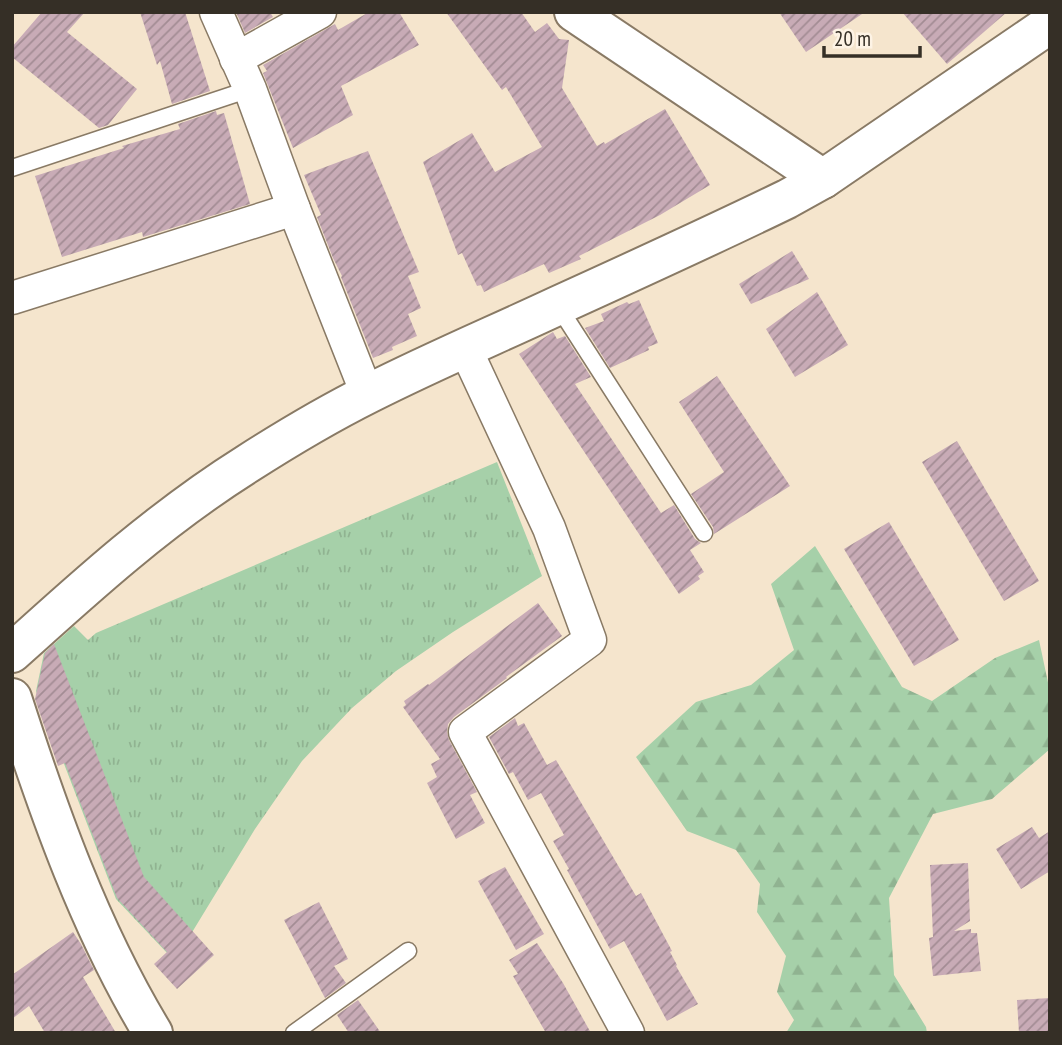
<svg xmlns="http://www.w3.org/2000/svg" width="1062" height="1045" font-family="'PT Sans Narrow',sans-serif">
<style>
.grass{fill:url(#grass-tufts)}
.forest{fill:url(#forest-firs)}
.building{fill:url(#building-hatch)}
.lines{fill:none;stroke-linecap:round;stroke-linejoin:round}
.service-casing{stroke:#897a65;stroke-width:19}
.minor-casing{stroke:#897a65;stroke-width:35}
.tertiary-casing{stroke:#897a65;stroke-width:42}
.service{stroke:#fff;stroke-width:16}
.minor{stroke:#fff;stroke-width:32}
.tertiary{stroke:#fff;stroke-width:38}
</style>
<defs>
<pattern id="grass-tufts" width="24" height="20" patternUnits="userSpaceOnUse" patternTransform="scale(1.75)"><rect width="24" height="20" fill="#a6d0a9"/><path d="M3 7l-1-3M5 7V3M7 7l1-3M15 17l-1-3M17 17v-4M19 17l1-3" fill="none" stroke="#90b391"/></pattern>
<pattern id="forest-firs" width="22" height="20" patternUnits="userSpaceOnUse" patternTransform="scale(1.75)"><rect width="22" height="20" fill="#a6d0a9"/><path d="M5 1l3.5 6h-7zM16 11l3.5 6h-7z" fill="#90b391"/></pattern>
<pattern id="building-hatch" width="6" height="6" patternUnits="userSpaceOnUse" patternTransform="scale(1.75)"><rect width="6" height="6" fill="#c8abb6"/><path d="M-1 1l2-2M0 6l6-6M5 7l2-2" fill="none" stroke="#a38c94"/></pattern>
</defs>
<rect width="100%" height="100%" fill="#f5e5cd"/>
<!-- grass -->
<polygon class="grass" points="497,462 542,576 453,632 396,671 352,708 302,761 255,829 191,934 168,954 116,899 36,691 44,653 74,626 88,640 96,633"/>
<!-- forest -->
<polygon class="forest" points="815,546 902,687 932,701 995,658 1039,640 1050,692 1050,749 992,799 933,814 889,898 894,975 926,1027 927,1033 786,1033 794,1020 777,992 786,956 757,912 760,884 736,850 687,831 636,757 696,702 751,685 794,650 771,584"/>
<!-- building -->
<g class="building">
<polygon points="42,12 85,12 67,32 137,89 108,125 99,128 12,57 12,47"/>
<polygon points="140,12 185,12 210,91 172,104 160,61 157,65"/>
<polygon points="236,12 270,12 273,17 245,33"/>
<polygon points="369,12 399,12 419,45 341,86 353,115 293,148 263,73 267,71 263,65 335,24 338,30"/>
<polygon points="446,12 521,12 535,32 547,23 559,39 569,40 562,88 597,146 604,142 605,144 665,109 710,185 660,215 579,256 581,259 549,273 544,264 484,292 481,285 477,286 462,253 458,255 423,162 472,133 495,172 542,147 506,87 502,90"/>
<polygon points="779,12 865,12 806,52"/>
<polygon points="902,12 1007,12 947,64"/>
<polygon points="216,111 217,115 224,113 250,204 143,237 142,232 62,257 35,176 124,148 122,146 180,129 178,124"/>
<polygon points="368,151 419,272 408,276 421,308 408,314 417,336 392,347 393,350 373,358 341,277 342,276 333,258 317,217 321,215 304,175"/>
<polygon points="792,251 809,279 751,304 739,284"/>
<polygon points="817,292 848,345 795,377 766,329"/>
<polygon points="639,300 658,343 648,347 649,350 610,368 585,328 604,321 601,314 627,302 629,304"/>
<polygon points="553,332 557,339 565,336 591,377 575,384 661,513 674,505 695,539 701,543 690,550 704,572 698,576 700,579 679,594 519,354"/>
<polygon points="717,376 790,486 714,534 713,527 691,494 724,472 679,402"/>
<polygon points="957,441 1039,581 1004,601 922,462"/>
<polygon points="889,522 959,640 914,666 844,549"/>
<polygon points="538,603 562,636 506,677 507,678 454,717 448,724 447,732 449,740 477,792 470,795 485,823 456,839 427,783 437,777 431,764 440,759 403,707 406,705 404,701 428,684 429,685"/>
<polygon points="54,644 144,877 214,955 177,989 154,964 167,952 117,898 65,763 58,766 35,699 45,653"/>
<polygon points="515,718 518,726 524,723 547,765 556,760 636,896 641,893 672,951 670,952 677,965 676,966 698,1004 667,1021 624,941 610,949 567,870 569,869 553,841 564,835 541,793 528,800 513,772 509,774 489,737"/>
<polygon points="1032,827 1039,838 1050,831 1050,871 1021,889 996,849"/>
<polygon points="968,863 970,921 954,931 971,929 971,933 977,933 981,971 933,976 929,938 933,937 930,865"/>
<polygon points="505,867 544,934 516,950 478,881"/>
<polygon points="319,902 348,959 334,966 346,983 325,998 284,920"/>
<polygon points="73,932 81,944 94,970 83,977 116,1033 45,1033 29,1006 12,1019 12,975"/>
<polygon points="537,943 563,983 591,1033 546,1033 513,976 518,974 509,960"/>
<polygon points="1050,998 1050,1033 1019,1033 1017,1000"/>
<polygon points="358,1000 381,1033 349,1033 337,1015"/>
</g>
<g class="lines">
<defs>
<g id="service">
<polyline points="12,168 250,89"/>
<polyline points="558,306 704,533"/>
<polyline points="294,1033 408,951"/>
</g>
<g id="minor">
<polyline points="216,12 250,89 294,209 367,394"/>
<polyline points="236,59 320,12"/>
<polyline points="12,298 294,209"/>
<polyline points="465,348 549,528 590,640 465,732 628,1033"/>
</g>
<g id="tertiary">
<polyline points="574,12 823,179"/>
<path d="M12,653C87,585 161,518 247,464C286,439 328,414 370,393C431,362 495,335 557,306C634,271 711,236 787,199L823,179L1050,24"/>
<path d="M12,698C49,813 90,929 153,1033"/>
</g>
</defs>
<!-- service casing -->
<use href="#service" class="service-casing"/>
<!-- minor casing -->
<use href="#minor" class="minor-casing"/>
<!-- tertiary casing -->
<use href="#tertiary" class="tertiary-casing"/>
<!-- service -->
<use href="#service" class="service"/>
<!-- minor -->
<use href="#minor" class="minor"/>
<!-- tertiary -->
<use href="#tertiary" class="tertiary"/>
</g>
<!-- border -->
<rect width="1062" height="1045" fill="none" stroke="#352f26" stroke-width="28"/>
<!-- scale -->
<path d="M824 46v10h96v-10" fill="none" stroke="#352f26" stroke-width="3.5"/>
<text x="834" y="46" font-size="21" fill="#352f26" stroke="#fdf3e5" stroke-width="5" paint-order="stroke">20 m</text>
</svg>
